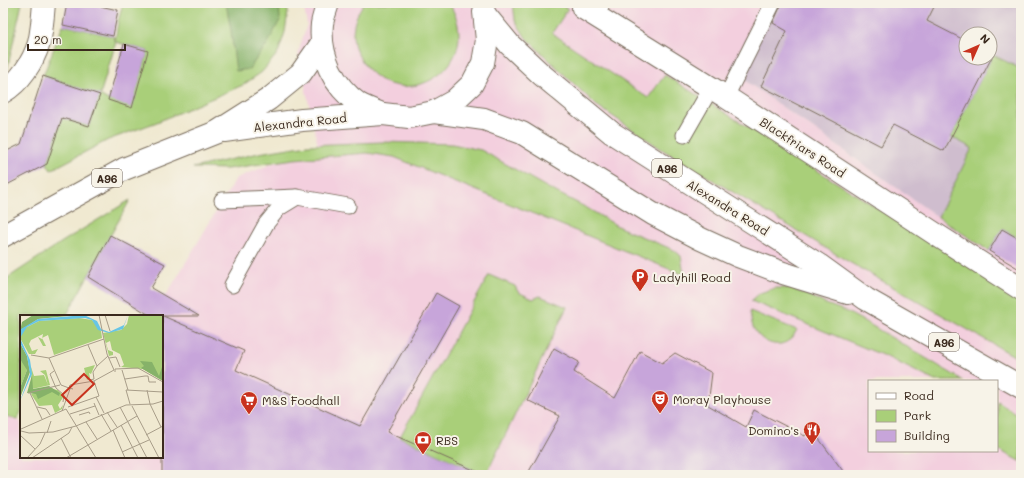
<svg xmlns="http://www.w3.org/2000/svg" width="1024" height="478" font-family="Mali,sans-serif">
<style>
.built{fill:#f3cfde;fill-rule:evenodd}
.industrial{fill:#cfbdce;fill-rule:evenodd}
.green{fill:#a9cf79;stroke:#727c4c;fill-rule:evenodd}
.forest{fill:#86b269;stroke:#606e44}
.building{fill:#c7a5da}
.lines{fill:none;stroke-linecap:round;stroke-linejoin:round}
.service-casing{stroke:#7a6d5d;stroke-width:17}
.minor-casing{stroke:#7a6d5d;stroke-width:24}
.trunk-casing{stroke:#7a6d5d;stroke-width:24}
.service{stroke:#fff;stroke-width:15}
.minor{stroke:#fff;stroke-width:22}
.trunk{stroke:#fff;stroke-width:22}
.labels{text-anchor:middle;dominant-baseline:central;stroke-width:4;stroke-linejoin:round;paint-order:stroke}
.shield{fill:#f7f3e8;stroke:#73665b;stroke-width:1}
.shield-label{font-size:11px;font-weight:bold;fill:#3b2a1e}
.street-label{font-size:12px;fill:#3b2a1e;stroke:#f7f3e8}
.poi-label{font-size:12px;fill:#3b2a1e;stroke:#f7f3e8;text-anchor:start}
.inset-road{fill:none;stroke:#a89d89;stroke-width:1}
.view{fill:#c8321e;fill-opacity:0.15;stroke:#c8321e;stroke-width:2}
.inset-edge{fill:none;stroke:#3b2a1e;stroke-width:2}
</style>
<rect width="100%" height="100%" fill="#f7f3e8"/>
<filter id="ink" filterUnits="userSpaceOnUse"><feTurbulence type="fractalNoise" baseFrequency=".025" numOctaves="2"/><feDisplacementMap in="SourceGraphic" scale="8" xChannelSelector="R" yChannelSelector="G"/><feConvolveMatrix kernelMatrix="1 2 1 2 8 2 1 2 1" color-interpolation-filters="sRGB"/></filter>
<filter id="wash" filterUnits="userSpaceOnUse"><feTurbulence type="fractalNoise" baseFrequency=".012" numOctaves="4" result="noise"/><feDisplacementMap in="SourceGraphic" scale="16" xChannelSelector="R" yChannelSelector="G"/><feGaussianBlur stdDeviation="0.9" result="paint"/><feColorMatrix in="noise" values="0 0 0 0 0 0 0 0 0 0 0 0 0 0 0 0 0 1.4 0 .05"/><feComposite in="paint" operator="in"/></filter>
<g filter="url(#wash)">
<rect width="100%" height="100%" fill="#f0e9d1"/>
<!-- built -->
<path class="built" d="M303,3H764L730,70L961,233L1021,167V475H3V415L21,422V457H162V316H154L236,178L318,146L298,53L307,24ZM869,381H997V451H869Z"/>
<!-- industrial -->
<path class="industrial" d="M764,3H1021V69L993,55L951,136L973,147L938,217L730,70ZM966,34H990V58H966Z"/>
<!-- green -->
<g class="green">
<polygon points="3,3 22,3 7,70 3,72"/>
<path d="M123,3H287L288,12L285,32L278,53L262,72L243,85L157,122L108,140L51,170L47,164L62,118L89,126L99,95L43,76L63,25L113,36L115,41L118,22ZM116,42L148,51L132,105L108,100L100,95Z"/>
<path d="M364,3H449C491,71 389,124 357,52C349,36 354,17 364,3Z"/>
<polygon points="513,3 558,3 568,9 552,33 648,98 665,75 1021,298 1021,360 849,262 663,150 596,105 526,38 515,20"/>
<polygon points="993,55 1021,69 1021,240 1002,229 989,251 938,217 972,148 951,137"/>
<polygon points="382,142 452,144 481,150 548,188 587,208 619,227 674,250 681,256 684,275 394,157 367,153 294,159 227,169 193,168 259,153 308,145"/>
<polygon points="130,200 66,316 21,316 21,412 17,420 3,415 3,281 62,242"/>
<polygon points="489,275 515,286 518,292 533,299 540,296 567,307 486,475 484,475 400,437"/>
<polygon points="775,288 790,288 810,296 826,304 845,311 869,324 964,381 935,381 887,357 751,301 760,293"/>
<path d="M750,311L797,330C795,332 794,336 792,338C778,351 760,342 753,327C751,322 751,316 750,311Z"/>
<polygon points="997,401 1021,417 1021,462 997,449"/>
</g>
<!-- forest -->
<polygon class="forest" points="226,3 279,3 280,20 268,43 249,69 236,71 231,31"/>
<g id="blocks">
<!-- building -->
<g class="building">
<polygon points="67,3 86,3 118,10 113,36 63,25"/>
<polygon points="782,3 936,3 927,21 966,41 966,58 990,58 990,53 993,55 944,151 893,125 881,146 804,106 804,108 761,86 787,31 773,23"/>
<polygon points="124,44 148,51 132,108 108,100"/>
<polygon points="43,76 100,95 89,126 62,118 47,164 3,187 3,153 21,144"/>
<polygon points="1002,229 1021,240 1021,270 989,251"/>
<polygon points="110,235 165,264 151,288 199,316 163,316 244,351 236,370 360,426 436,293 459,306 387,432 485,475 162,475 162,316 151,316 88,277"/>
<polygon points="554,348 579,362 574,372 615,398 640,351 662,363 675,353 712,373 708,405 746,427 754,410 805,436 810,427 846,475 527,475 560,416 527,400"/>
</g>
</g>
</g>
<g filter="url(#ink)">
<use href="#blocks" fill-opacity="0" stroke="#7a6d5d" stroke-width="1"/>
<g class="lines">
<defs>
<g id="service">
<polyline points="595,16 603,3"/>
<polyline points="726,97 773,3"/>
<polyline points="684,135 711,88"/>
<polyline points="222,200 296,197"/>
<polyline points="232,285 266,224 279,208 297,197 348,206"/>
</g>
<g id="minor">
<polyline points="583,8 726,97 940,237 1021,289"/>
<path d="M3,92C20,82 33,62 39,43C42,30 43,16 44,3"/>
</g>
<g id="trunk">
<path d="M328,3C326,10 323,17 322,24C319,55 333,86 359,104C366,108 375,111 382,114"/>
<polyline points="486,16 510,45 542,75 612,133 819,265 866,299 1021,387"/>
<polyline points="434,112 484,119 522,133 653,214 701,239 738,256 783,273 848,293"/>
<polyline points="224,131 302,120 383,114 409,117 434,112 454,101 472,84 483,63 487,40 484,12"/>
<polyline points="3,236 124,169 217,132 269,99 301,73 322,43"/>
</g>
</defs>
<!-- service casing -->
<use href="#service" class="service-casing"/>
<!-- minor casing -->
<use href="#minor" class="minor-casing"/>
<!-- trunk casing -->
<use href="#trunk" class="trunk-casing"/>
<!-- service -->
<use href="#service" class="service"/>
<!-- minor -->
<use href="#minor" class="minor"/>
<!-- trunk -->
<use href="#trunk" class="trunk"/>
</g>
</g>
<!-- icons -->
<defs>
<symbol id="parking-pin" viewBox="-11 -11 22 30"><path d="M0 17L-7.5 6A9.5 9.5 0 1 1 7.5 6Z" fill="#c8321e" stroke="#f7f3e8"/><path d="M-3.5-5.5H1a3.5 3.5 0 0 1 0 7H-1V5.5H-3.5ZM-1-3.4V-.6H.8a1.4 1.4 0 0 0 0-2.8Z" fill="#fff"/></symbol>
<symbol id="theatre-pin" viewBox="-11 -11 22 30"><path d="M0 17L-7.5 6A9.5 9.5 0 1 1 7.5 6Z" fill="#c8321e" stroke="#f7f3e8"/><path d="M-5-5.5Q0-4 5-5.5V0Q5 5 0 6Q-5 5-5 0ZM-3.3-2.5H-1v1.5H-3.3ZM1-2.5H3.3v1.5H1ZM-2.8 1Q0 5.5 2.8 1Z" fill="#fff"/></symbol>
<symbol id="supermarket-pin" viewBox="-11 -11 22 30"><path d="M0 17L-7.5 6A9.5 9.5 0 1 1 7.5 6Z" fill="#c8321e" stroke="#f7f3e8"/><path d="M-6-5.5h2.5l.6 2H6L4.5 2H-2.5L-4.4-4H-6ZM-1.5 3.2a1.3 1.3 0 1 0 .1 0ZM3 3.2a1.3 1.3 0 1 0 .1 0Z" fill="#fff"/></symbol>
<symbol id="restaurant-pin" viewBox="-11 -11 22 30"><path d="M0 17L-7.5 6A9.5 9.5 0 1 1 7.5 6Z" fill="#c8321e" stroke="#f7f3e8"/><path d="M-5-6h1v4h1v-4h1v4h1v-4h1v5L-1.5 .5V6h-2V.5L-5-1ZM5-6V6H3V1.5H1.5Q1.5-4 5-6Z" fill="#fff"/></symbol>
<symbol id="bank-pin" viewBox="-11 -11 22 30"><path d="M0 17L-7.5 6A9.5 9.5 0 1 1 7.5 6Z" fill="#c8321e" stroke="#f7f3e8"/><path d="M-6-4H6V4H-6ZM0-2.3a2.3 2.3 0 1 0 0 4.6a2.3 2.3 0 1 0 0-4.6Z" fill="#fff"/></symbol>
</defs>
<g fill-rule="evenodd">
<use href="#parking-pin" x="630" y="267" width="20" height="27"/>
<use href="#theatre-pin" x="650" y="389" width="20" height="27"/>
<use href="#supermarket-pin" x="239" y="390" width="20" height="27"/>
<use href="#restaurant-pin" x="802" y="420" width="20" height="27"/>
<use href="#bank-pin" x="413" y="430" width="20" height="27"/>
</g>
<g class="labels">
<!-- shield labels -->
<g class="shield">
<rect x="652" y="159" width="30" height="18" rx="3"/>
<rect x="92" y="169" width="30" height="18" rx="3"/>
<rect x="929" y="333" width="30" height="18" rx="3"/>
</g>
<g class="shield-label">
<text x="667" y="168">A96</text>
<text x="107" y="178">A96</text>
<text x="944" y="342">A96</text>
</g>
<!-- street labels -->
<g class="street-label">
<text transform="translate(300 122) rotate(-6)">Alexandra Road</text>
<text transform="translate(803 147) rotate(33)">Blackfriars Road</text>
<text transform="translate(728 207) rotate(32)">Alexandra Road</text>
</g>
<!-- poi labels -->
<g class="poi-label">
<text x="653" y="277">Ladyhill Road</text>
<text x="673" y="399">Moray Playhouse</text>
<text x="262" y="400">M&amp;S Foodhall</text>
<text x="799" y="430" text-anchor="end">Domino's</text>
<text x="436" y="440">RBS</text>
</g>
</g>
<!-- overview -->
<g transform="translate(20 315)">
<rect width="143" height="143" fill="#f0e9d1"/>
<path d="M109,0H143V66L123,54L101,52L104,50L100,39L92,35L90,26L86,28L88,35L93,37V40L89,41L83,18L101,15L107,9ZM59,3L72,5L81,16L82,23L34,40L28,20L22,23L26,31H23L18,22L22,24L23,19L11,25L9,29L12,36L18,34L15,39H9L0,23L3,14L19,6ZM0,45L6,49L7,55L0,73ZM75,50L71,59L69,58L70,63L67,65L64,53ZM11,52L14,61L24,60L28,70L25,60L20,56L26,55L30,70L12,74ZM31,74L38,75L44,81L38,90L40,94L43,90L42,94L35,98L32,90L19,91L11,79Z" fill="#a9cf79"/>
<path d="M13,0H57L18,4L0,16L2,7ZM0,28L7,41L10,57L0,83V73L7,55L0,44ZM120,46L132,47L139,61L143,49V66L121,53L124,51ZM12,60L13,74L29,71L40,78L39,81L32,77L18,84L16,79L7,78Z" fill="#86b269"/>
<path d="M64,0L77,6L81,14L89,17L104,10L108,0L103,14L89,18L78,15L72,5L65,3L19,6L7,12L0,23L10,45L12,59L0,86L10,59L7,41L0,28V16L1,14L18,4Z" fill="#67c5e5"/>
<path class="inset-road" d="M79,0L87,39L94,55M85,0L90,16M68,30L77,51L73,57L74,64L70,65M11,40L29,43M29,43L84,24M29,43L41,70L49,73M89,43L96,42L100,52M77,51L88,41M102,55L108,75M34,56L30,59L36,73L44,80L43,87M95,57V54L118,53L143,67M105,64L125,61H128L129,67H136M53,74L49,73L50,70L74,66L94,55M127,75L130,89L141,112M8,78L40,70M10,78L22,104M76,82L84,98M74,88L79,100M110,89L106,75L143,77M112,91L139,143M17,92L26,94L30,100M48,92L79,81L74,66M100,92L127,143M46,94L76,143M42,96L50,74M87,97L97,112M50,99L75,91M81,99L91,116M59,100L69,97L70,99M66,107L77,124M101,110L118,143M1,114L46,94M93,115L105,143M1,116L9,118L33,117L56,111L106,90L133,89L143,86M27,118L31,106M0,120L15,134M126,120L143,111M41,123L51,143M102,137L129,125M7,143L20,129L25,118M12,143L49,118L52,112M46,143L117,101"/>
<path class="view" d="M64,59L74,69L52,90L42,80Z"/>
<rect width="143" height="143" class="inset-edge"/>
</g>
<!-- margin -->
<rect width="1024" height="478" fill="none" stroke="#f7f3e8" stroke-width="16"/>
<!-- legend -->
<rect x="868" y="380" width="130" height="72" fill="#f7f3e8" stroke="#aca397"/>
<rect x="876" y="393" width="20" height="6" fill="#ffffff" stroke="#aca397"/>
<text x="904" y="400" font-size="12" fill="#3b2a1e">Road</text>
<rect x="876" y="410" width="20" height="12" fill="#a9cf79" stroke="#aca397"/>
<text x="904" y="420" font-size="12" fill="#3b2a1e">Park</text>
<rect x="876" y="430" width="20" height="12" fill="#c7a5da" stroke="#aca397"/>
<text x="904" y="440" font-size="12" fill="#3b2a1e">Building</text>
<!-- north arrow -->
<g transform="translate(978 46) rotate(45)"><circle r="19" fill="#f7f3e8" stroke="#aca397"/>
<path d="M0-3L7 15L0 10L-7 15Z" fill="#c8321e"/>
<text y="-6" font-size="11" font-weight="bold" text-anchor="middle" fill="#3b2a1e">N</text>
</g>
<!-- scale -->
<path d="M28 44v6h97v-6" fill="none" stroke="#3b2a1e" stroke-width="2"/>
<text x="34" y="44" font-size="12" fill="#3b2a1e" stroke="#f7f3e8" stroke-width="3" paint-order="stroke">20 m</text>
</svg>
